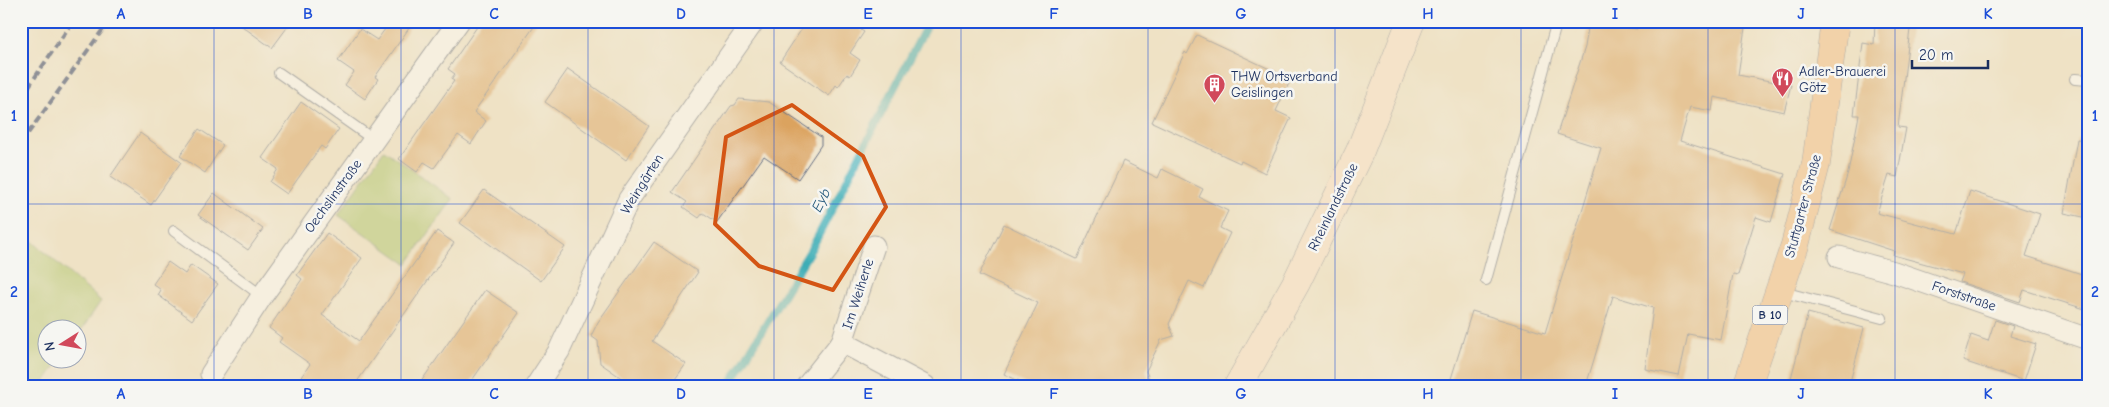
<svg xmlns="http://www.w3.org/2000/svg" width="2109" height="407" font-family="'Comic Neue',sans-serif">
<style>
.green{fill:#acc66c;stroke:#647a65}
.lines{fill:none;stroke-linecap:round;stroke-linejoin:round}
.stream{stroke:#3cadb6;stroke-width:8}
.building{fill:#dba35e}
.service-casing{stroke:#656e82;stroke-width:12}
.minor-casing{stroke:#656e82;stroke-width:23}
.secondary-casing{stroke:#656e82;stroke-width:29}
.primary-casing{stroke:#656e82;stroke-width:29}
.service{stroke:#fff;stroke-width:10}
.minor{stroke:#fff;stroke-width:21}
.secondary{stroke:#fce5cf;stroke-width:28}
.primary{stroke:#f7be87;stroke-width:28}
.rail{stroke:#1b2f5e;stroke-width:4;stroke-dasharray:8 4;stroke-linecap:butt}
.marked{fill:none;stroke:#d45514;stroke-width:4;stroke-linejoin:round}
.grid{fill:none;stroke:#1d4ed8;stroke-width:1;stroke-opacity:0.55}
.labels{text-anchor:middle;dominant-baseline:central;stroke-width:5;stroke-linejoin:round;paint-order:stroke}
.shield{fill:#f6f6f2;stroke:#5d6b8a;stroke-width:1}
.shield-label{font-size:12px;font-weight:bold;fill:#1b2f5e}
.poi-label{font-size:14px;fill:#1b2f5e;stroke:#f6f6f2;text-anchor:start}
.street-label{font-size:14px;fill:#1b2f5e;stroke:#f6f6f2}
.water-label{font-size:15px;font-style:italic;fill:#275b7d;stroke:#f6f6f2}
.neatline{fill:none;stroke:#1d4ed8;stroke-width:2}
.grid-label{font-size:16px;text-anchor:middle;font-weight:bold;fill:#1d4ed8}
</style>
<rect width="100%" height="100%" fill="#f6f6f2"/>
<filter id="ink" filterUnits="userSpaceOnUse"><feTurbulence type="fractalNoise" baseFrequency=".02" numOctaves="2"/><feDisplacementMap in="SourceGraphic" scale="10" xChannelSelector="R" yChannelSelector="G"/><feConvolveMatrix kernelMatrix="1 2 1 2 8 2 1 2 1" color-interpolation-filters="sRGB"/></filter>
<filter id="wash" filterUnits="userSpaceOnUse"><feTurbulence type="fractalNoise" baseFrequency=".0096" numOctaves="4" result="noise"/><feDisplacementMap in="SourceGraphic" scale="20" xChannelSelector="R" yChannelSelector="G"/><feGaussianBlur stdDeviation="1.12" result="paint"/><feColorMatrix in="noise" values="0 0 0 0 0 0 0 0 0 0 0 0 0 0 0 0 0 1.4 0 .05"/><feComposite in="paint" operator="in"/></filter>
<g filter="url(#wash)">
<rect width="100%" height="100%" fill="#efe2c5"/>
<!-- green -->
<g class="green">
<polygon points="384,150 453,199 407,264 338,215"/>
<polygon points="32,241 101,301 78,335 78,330 48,330 48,360 60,360 42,386 21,386 21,255"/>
</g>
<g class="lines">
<!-- stream -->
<polyline class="stream" points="729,386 814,244 929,21"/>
</g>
<g id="blocks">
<!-- building -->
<g class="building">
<polygon points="235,21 292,21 272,48"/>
<polygon points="391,21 414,21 375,77 378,79 365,99 345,85 354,72 338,61 360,29 377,40"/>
<polygon points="481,21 538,21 474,112 486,121 471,144 458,135 434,168 424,162 417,172 399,159 454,81 451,79 455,74 448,69"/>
<polygon points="807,21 867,21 861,30 864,32 850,53 860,60 850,76 847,74 838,87 836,85 829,96 780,62"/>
<polygon points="1637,21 1746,21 1738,75 1791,85 1784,112 1714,97 1712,111 1690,107 1680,141 1785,174 1771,222 1756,217 1738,275 1733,274 1721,340 1688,334 1679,376 1645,369 1653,308 1613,296 1586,386 1462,386 1450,382 1472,311 1545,333 1601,148 1557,134 1585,47 1589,22 1637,29"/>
<polygon points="1875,21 1911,21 1898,127 1906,128 1897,177 1889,175 1877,213 1956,234 1970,191 2040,214 2026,256 2088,276 2088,310 2024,290 2020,302 1960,282 1963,274 1893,255 1894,251 1830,230 1848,173 1859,115 1854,115 1863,43 1874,45"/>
<polygon points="1197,35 1291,79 1276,111 1291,118 1265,173 1241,161 1240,163 1152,122 1185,52 1187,54"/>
<polygon points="568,69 649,126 626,160 545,102"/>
<polygon points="739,99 769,102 821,137 821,145 798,179 764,156 717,222 703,213 699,218 683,207 687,202 672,192 731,106 735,105"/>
<polygon points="301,102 339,129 325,149 321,146 287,194 270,182 278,169 262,158"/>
<polygon points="199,129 223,145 205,173 180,156"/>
<polygon points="140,133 181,162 151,205 110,177"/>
<polygon points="2077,139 2088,140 2088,218 2064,213"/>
<polygon points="1123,161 1158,178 1162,169 1203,189 1199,197 1228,211 1220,228 1230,233 1204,288 1189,281 1169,324 1174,336 1161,340 1146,371 1152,386 1030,386 1004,374 1038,303 979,275 1004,224 1077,259"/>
<polygon points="484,190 565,247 541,281 460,223"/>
<polygon points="214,193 263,229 248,250 198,215"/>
<polygon points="437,231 454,243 354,386 295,386 310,364 279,342 282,338 269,328 302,279 297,275 327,233 362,258 322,315 359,341"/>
<polygon points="654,242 698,272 652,341 686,364 670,386 633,386 600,363 598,341 591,336 598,322"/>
<polygon points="168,262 185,274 191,265 218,284 192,320 158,295 161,290 153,284"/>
<polygon points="485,290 519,313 468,386 418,386"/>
<polygon points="1808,313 1864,328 1849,386 1789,386"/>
<polygon points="1995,320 2013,326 2010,336 2036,344 2024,381 1963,361 1971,335 1988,341"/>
</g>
</g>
</g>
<g filter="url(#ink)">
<use href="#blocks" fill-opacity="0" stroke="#656e82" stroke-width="1"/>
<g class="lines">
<defs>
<g id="service">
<polyline points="279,73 374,140"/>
<polyline points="2075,79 2088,80"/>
<polyline points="174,231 262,296"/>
<polyline points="1486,280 1557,21"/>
<polyline points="1779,291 1882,318"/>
</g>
<g id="minor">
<polyline points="1839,257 1894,272 2088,339"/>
<polyline points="842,342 874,246"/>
<polyline points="211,374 262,296 459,21"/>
<polyline points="536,386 559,351 629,199 754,21"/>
<polyline points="807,386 842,342 925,386"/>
</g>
<polyline id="secondary" points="1238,386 1296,283 1360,151 1411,21"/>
<polyline id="primary" points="1747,386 1795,245 1816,164 1835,21"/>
</defs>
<!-- service casing -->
<use href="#service" class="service-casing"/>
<!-- minor casing -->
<use href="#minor" class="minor-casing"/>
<!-- secondary casing -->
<use href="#secondary" class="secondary-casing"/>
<!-- primary casing -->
<use href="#primary" class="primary-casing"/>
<!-- service -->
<use href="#service" class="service"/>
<!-- minor -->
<use href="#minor" class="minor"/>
<!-- secondary -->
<use href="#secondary" class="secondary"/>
<!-- primary -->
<use href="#primary" class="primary"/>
<!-- rail -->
<g class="rail">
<polyline points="21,98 73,21"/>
<polyline points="21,143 109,21"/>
</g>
</g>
</g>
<!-- marked area -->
<path d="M0 0H2109V407H0ZM792,105L863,156L886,207L833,290L759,266L715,224L726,137Z" fill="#efe2c5" fill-opacity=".55" fill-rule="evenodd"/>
<path class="marked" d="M792,105L863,156L886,207L833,290L759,266L715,224L726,137Z"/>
<!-- grid -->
<path class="grid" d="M214,21V386M401,21V386M588,21V386M774,21V386M961,21V386M1148,21V386M1335,21V386M1521,21V386M1708,21V386M1895,21V386M21,204H2088"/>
<!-- icons -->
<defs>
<symbol id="restaurant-pin" viewBox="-11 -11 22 30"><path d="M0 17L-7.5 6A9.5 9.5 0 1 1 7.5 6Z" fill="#d1495b" stroke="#f6f6f2"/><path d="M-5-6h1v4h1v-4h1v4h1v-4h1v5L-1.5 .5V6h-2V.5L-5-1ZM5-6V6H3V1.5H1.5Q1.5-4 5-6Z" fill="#fff"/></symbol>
<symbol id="building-pin" viewBox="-11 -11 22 30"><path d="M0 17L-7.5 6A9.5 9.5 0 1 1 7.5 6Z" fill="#d1495b" stroke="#f6f6f2"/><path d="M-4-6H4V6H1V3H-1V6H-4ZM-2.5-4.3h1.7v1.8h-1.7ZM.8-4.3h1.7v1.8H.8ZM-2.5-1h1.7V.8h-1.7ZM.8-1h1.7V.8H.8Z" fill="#fff"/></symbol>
</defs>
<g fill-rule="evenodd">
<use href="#restaurant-pin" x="1770" y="66" width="25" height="34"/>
<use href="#building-pin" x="1202" y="72" width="25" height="34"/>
</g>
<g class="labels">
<!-- shield labels -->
<rect class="shield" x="1752.5" y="305.5" width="35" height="19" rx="4"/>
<g class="shield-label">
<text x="1770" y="315">B 10</text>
</g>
<!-- poi labels -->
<g class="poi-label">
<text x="1799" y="71">Adler-Brauerei<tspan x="1799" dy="16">Götz</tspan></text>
<text x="1231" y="76">THW Ortsverband<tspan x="1231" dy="16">Geislingen</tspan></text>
</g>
<!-- street labels -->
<g class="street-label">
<text transform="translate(642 184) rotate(-58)">Weingärten</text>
<text transform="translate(333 196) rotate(-54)">Oechslinstraße</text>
<text transform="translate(1803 206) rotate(-75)">Stuttgarter Straße</text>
<text transform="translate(1333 207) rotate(-64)">Rheinlandstraße</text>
<text transform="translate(858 294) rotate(-72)">Im Weiherle</text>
<text transform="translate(1964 296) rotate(19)">Forststraße</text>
</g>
<!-- water labels -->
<g class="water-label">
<text transform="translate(821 200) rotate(-63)">Eyb</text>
</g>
</g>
<!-- margin -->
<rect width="2109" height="407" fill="none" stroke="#f6f6f2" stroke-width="55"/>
<!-- north arrow -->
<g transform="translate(62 344) rotate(259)"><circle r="24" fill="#f6f6f2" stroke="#9ea6b7"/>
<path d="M0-4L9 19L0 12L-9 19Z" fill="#d1495b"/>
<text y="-8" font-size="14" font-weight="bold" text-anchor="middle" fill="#1b2f5e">N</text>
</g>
<!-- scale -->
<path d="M1912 60v8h76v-8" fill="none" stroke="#1b2f5e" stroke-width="2.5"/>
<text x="1919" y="60" font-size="15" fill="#1b2f5e" stroke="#f6f6f2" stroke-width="4" paint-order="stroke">20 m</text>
<rect x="28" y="28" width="2054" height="352" class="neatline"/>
<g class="grid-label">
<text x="121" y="19">A</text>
<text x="308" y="19">B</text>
<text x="494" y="19">C</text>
<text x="681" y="19">D</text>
<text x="868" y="19">E</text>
<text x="1054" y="19">F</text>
<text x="1241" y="19">G</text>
<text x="1428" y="19">H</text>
<text x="1615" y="19">I</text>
<text x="1801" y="19">J</text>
<text x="1988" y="19">K</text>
<text x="14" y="121">1</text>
<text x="2095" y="121">1</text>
<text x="14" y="297">2</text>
<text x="2095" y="297">2</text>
<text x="121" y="399">A</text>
<text x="308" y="399">B</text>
<text x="494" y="399">C</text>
<text x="681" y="399">D</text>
<text x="868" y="399">E</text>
<text x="1054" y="399">F</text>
<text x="1241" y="399">G</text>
<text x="1428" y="399">H</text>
<text x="1615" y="399">I</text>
<text x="1801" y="399">J</text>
<text x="1988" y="399">K</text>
</g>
</svg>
